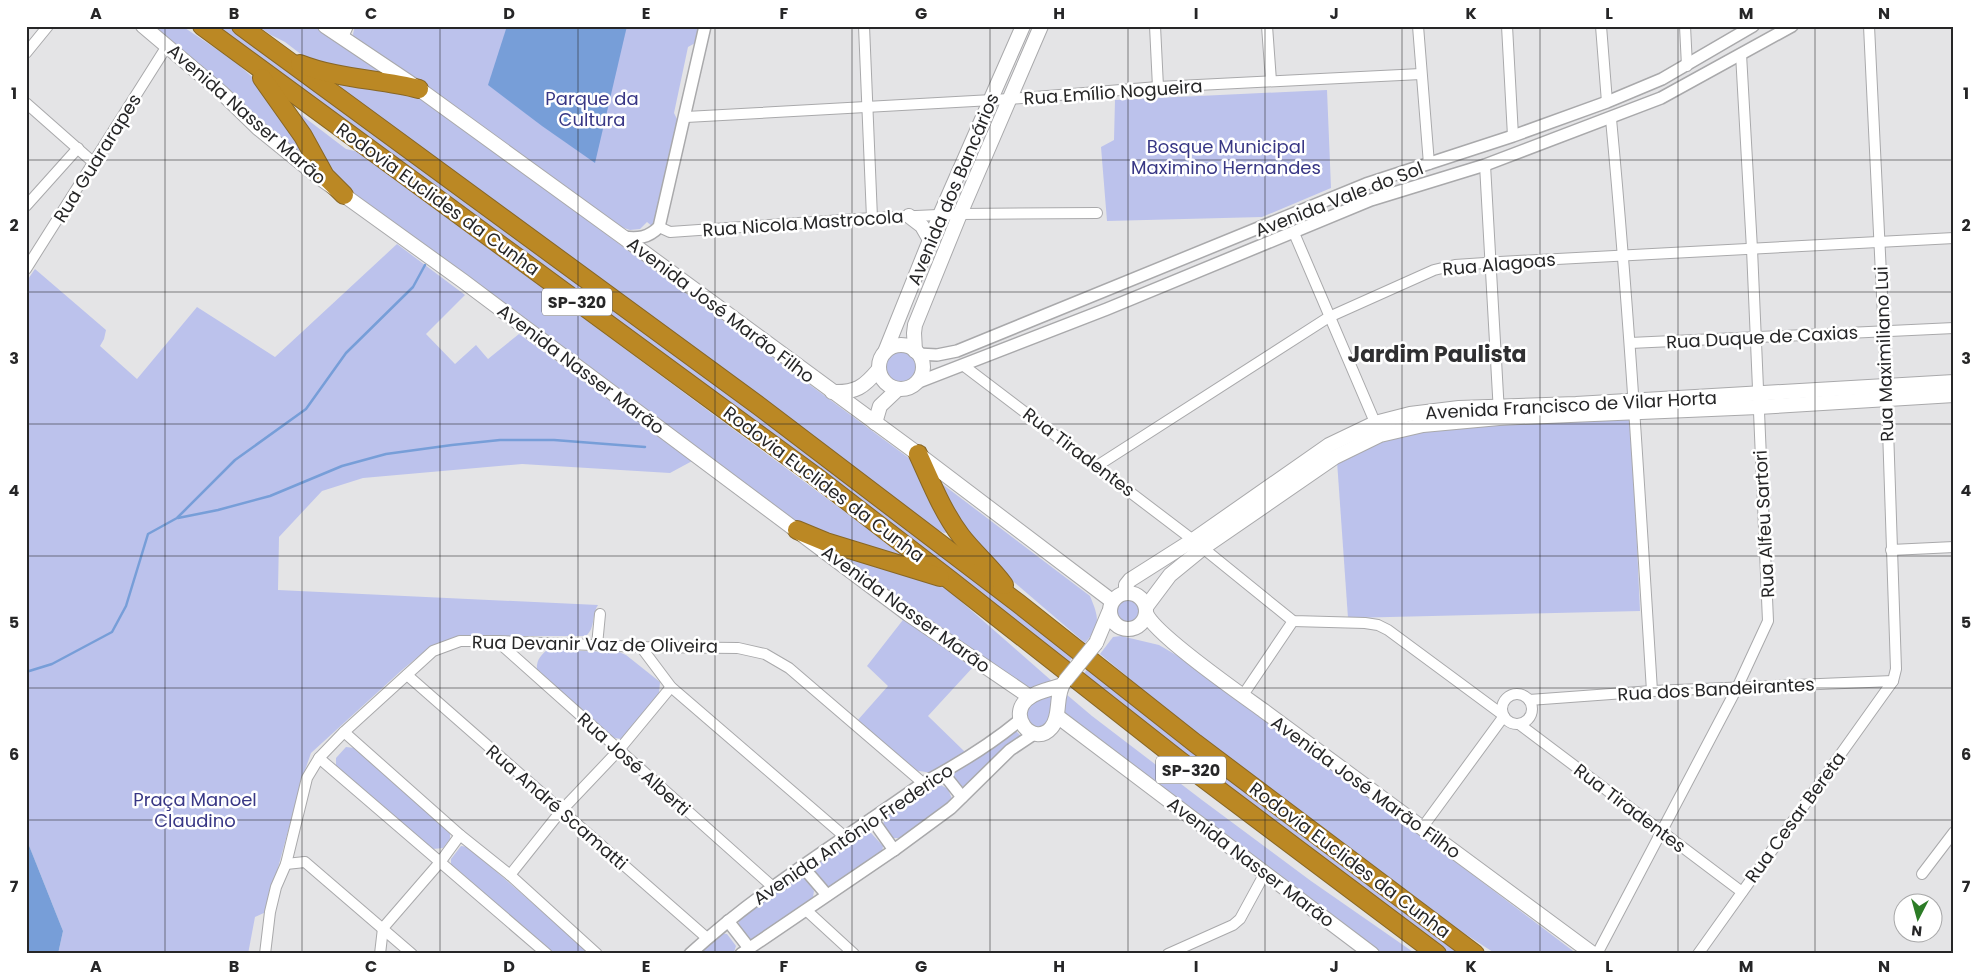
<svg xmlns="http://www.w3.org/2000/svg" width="1980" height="980" font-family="Poppins,sans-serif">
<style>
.green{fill:#bcc2ec}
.water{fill:#779ed8}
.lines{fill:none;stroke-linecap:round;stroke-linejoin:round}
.stream{stroke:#779ed8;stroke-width:2.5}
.minor-casing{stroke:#a9a9ab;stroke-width:12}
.tertiary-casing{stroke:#a9a9ab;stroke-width:14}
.secondary-casing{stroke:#a9a9ab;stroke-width:16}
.motorway-casing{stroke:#876625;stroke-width:20}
.minor{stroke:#fff;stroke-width:10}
.tertiary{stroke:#fff;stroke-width:11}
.secondary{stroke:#fff;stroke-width:14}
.motorway{stroke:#bb8824;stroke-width:18}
.secondary-bridge-casing{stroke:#a9a9ab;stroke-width:16;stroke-linecap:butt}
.secondary-bridge{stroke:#fff;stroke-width:14}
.grid{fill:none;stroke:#262627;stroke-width:1;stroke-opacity:0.55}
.labels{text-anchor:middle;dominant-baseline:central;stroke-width:5;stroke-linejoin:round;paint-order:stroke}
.shield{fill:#fff;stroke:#676768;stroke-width:1}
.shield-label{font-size:16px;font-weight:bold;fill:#262627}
.street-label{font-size:18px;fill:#262627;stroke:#fff}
.park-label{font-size:18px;fill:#383785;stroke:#fff}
.district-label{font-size:22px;font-weight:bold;fill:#303032;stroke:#fff}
.neatline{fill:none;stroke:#262627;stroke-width:2}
.grid-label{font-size:16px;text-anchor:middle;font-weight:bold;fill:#262627}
</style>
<rect width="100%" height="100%" fill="#e4e4e6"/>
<!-- green -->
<g class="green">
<polygon points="152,26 182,26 233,60 258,82 303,148 301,154 296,153"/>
<polygon points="209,26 233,26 716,379 1075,655 1066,665"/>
<polygon points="258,26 313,26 382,70 397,82 319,68 285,42 271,35"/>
<polygon points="355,26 700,26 697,42 688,47 674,113 679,123 655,224 653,227 647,222 640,229 630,230 618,226 354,38 353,34"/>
<polygon points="339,83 405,91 422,100 480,141 921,467 949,532 944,533 936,529 578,267 341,89"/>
<polygon points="1327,90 1331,188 1262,217 1107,221 1101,147 1114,140 1115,100"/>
<polygon points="296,113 300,114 346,149 359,152 910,560 817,536 722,468 333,182"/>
<path d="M397,244L465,295L426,334L455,364L476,345L488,359L519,334L694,460L670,473L522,464L363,478L322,491L279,537L278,590L598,605C591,616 596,627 586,636H459L431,646L402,670L311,753L303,776L266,912L255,917L248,954H58L63,931L26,838V282L35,269L106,330L104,339L100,346L137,379L197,307L275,357Z"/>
<circle cx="901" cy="367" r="19"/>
<polygon points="1631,414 1640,611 1348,618 1337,461 1382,439 1424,428"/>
<path d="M933,477L1090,596C1099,618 1101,625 1085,643L979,552Z"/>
<polygon points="849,556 940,583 1053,682 1040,690 1020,684 962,645 847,559"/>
<circle cx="1128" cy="611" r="16"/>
<polygon points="906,616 974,666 928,716 965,752 932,773 913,770 857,721 888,686 867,666"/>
<polygon points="1121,636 1159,645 1205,672 1577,954 1496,954 1459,930 1200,737 1100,654 1113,637"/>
<path d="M547,650L619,652L626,655L660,682L659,693L621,739L610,737L537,672C536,661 539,657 547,650Z"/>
<polygon points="1089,667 1466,954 1444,954 1081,677"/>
<polygon points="1058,690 1049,720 1043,728 1030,728 1023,710 1025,705"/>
<polygon points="1066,694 1092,716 1202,800 1311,881 1416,954 1378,954 1067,719 1060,709"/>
<polygon points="1012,731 1017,732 1020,735 1020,738 967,787 959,786 952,777 954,770 1004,741"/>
<polygon points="346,747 355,748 450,832 450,839 443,848 433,849 336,767 336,758"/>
<polygon points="937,783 948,789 952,799 947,808 902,838 893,838 883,825 885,817"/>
<polygon points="871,833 883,846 882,853 831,888 825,887 814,871 814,866 866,834"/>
<polygon points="461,846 468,847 591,954 553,954 451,864 451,859"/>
<polygon points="805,878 814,891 812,903 754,941 747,940 738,928 739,919 796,879"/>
<polygon points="720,933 727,934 736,946 734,952 731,954 697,954"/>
</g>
<!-- water -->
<g class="water">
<polygon points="507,26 627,26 595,163 542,126 488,85"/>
<polygon points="26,838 63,931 58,954 26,954"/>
</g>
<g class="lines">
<!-- stream -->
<g class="stream">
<polyline points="178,518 218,510 270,496 342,466 386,454 452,445 500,440 554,440 645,447"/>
<polyline points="26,672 52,664 112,632 126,606 148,534 177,518 235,460 306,409 346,353 413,287 425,265"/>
</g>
<defs>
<g id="minor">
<polyline points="864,26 872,218"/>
<polyline points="1155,26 1158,87"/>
<polyline points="1267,26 1271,81"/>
<polyline points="1418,26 1429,164"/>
<polyline points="1507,26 1513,136"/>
<polyline points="1601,26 1607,102"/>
<polyline points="1685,26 1687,66"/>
<polyline points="343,37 348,26"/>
<polyline points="26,53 48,26"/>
<polyline points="26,103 94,163"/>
<polyline points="686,117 1010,99 1158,87 1421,74"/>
<path d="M1611,119C1629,309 1640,500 1652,691"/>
<polyline points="1485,165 1499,413"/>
<polyline points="26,206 78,148"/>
<polyline points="659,227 670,232 872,218 960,214 1097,213"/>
<polyline points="1294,233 1377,427"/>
<polyline points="26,269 167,46"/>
<polyline points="1630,343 1954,328"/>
<polyline points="964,366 1193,540 1293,621 1365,623 1378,625 1388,630 1503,715"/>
<polyline points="1097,466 1329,317 1434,270 1455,265 1500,262 1954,238"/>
<polyline points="1891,550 1954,547"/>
<polyline points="497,641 773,887"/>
<polyline points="597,645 600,614"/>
<polyline points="641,647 671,687 844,836"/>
<polyline points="407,675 707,938"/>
<circle cx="1517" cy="709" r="15"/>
<polyline points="1243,695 1293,621"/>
<polyline points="1529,700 1652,691 1893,681"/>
<polyline points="1519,724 1742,892"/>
<polyline points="344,732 460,835 510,875 597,954"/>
<polyline points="319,758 547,954"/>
<polyline points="1422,828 1504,716"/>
<polyline points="286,864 305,862 412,954"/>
<polyline points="1922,874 1954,832"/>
<polyline points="510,875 561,811 618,751 671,687"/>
<polyline points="806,910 854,954"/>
<polyline points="265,954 270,912 276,887 286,864 307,778 319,758 344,732 433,651 460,641 497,641 641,647 738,648 765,654 789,668 923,783"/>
<polyline points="380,954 383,928 441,861 460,835"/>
<polyline points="1168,954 1233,925 1240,919 1265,873"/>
<polyline points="1597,954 1737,688 1768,621 1752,249 1741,54"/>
<polyline points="1698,954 1885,692 1893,681 1896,669 1887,399 1869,26"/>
</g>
<g id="tertiary">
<path d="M623,237C638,239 648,238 659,227L705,26"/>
<polyline points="918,354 937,355 957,351 1366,184 1513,136 1607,102 1662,79 1753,26"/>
<polyline points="916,383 1107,309 1371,200 1485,165 1661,98 1792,26"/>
<polyline points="943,773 962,797"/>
<polyline points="872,819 894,850"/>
<polyline points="803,867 827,895"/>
<polyline points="728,921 749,948"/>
<path d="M690,954C761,889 845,839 923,783C957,765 991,744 1020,720"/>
<polyline points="741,954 894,850 951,808 1010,750 1034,734"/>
</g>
<g id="secondary">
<polyline points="143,26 221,92 258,128 316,175 463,281 908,614 1030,697"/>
<polyline points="325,26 419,89 623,237 918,454 1112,601"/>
<polyline points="909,216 922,226 930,240"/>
<circle cx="901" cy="367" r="22"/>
<polyline points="915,351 914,333 915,325 960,214 1041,26"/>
<polyline points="885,352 940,215 1023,26"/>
<path d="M832,392C856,393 864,387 879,369"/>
<polyline points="875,423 880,406 898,389"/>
<circle cx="1128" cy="611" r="18"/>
<polyline points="1126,593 1126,585 1130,580 1193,540 1329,445 1375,423 1410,414 1459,408 1576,404 1954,382"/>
<polyline points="1146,607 1170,575 1203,548 1335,457 1380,435 1423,425 1499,418 1758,407 1954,395"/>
<path d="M1146,613C1154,634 1242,695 1264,711C1374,792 1483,873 1593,954"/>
<polyline points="1096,643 1109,612"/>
<path d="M1062,685C1052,689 1038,691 1030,697C1004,715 1034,748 1051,728C1062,716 1054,695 1065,681"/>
<polyline points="1057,716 1372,954"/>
</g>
<g id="motorway">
<polyline points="202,26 815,476 950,580 1179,760 1437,954"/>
<polyline points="241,26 759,406 1018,603 1195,743 1475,954"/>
<path d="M300,64C338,79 380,79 419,89"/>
<polyline points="262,78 303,136 325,176 344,195"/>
<path d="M918,454C931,482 942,511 961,536C974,553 991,567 1004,585"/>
<polyline points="797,530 826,542 940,577"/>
</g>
</defs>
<!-- minor casing -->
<use href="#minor" class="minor-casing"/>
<!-- tertiary casing -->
<use href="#tertiary" class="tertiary-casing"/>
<!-- secondary casing -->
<use href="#secondary" class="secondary-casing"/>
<!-- motorway casing -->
<use href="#motorway" class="motorway-casing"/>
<!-- minor -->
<use href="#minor" class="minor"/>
<!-- tertiary -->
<use href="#tertiary" class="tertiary"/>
<!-- secondary -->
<use href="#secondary" class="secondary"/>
<!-- motorway -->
<use href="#motorway" class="motorway"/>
<defs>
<polyline id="secondary-bridge" points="1065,681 1096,643"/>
</defs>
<!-- secondary-bridge casing -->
<use href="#secondary-bridge" class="secondary-bridge-casing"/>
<!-- secondary-bridge -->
<use href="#secondary-bridge" class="secondary-bridge"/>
</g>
<!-- grid -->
<path class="grid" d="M165,26V954M302,26V954M440,26V954M578,26V954M715,26V954M852,26V954M990,26V954M1128,26V954M1265,26V954M1402,26V954M1540,26V954M1678,26V954M1815,26V954M26,160H1954M26,292H1954M26,424H1954M26,556H1954M26,688H1954M26,820H1954"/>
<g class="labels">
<!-- shield labels -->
<g class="shield">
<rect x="542" y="288.5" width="70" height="27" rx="4"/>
<rect x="1156" y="756.5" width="70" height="27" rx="4"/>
</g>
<g class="shield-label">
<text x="577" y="302">SP-320</text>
<text x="1191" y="770">SP-320</text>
</g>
<!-- street labels -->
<g class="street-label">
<text transform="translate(1113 92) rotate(-4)">Rua Emílio Nogueira</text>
<text transform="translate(247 114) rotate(41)">Avenida Nasser Marão</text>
<text transform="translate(97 158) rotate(-58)">Rua Guararapes</text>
<text transform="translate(953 189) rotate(-67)">Avenida dos Bancários</text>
<text transform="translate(438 199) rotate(36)">Rodovia Euclides da Cunha</text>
<text transform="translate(1339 199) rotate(-21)">Avenida Vale do Sol</text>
<text transform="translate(803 223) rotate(-4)">Rua Nicola Mastrocola</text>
<text transform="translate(1499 264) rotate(-5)">Rua Alagoas</text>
<text transform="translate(721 310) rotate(37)">Avenida José Marão Filho</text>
<text transform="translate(1762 337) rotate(-3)">Rua Duque de Caxias</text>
<text transform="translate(1884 354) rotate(-92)">Rua Maximiliano Lui</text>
<text transform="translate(581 369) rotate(37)">Avenida Nasser Marão</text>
<text transform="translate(1571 405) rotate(-3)">Avenida Francisco de Vilar Horta</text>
<text transform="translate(1079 452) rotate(37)">Rua Tiradentes</text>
<text transform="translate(824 484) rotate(37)">Rodovia Euclides da Cunha</text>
<text transform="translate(1764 524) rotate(-93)">Rua Alfeu Sartori</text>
<text transform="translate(906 609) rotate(36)">Avenida Nasser Marão</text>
<text transform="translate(595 644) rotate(1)">Rua Devanir Vaz de Oliveira</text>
<text transform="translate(1716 689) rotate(-3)">Rua dos Bandeirantes</text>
<text transform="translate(634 764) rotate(42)">Rua José Alberti</text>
<text transform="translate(1366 787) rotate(36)">Avenida José Marão Filho</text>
<text transform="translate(557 807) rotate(41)">Rua André Scamatti</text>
<text transform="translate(1630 808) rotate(37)">Rua Tiradentes</text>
<text transform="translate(1795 817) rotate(-54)">Rua Cesar Bereta</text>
<text transform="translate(853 834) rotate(-34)">Avenida Antônio Frederico</text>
<text transform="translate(1350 860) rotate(37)">Rodovia Euclides da Cunha</text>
<text transform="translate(1251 862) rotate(37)">Avenida Nasser Marão</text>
</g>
<!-- park labels -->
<g class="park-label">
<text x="592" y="98">Parque da<tspan x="592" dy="21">Cultura</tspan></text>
<text x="1226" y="146">Bosque Municipal<tspan x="1226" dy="21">Maximino Hernandes</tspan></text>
<text x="195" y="799">Praça Manoel<tspan x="195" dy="21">Claudino</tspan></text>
</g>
<!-- district labels -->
<g class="district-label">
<text x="1437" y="354">Jardim Paulista</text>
</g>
</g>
<!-- border -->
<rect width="1980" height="980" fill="none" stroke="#ffffff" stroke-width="55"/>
<!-- north arrow -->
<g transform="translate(1918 918) rotate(186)"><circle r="24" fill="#ffffff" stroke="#a8a8a9"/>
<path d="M0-4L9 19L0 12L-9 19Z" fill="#2c7c26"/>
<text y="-8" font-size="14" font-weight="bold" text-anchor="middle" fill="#262627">N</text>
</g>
<rect x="28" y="28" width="1924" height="924" class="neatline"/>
<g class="grid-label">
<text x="96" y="19">A</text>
<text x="234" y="19">B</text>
<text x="371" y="19">C</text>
<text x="509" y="19">D</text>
<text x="646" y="19">E</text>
<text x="784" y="19">F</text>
<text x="921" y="19">G</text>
<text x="1059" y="19">H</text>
<text x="1196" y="19">I</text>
<text x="1334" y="19">J</text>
<text x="1471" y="19">K</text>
<text x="1609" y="19">L</text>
<text x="1746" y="19">M</text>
<text x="1884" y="19">N</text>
<text x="14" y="99">1</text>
<text x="1966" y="99">1</text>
<text x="14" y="231">2</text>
<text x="1966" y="231">2</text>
<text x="14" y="364">3</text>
<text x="1966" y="364">3</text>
<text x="14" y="496">4</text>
<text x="1966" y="496">4</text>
<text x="14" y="628">5</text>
<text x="1966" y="628">5</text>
<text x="14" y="760">6</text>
<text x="1966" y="760">6</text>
<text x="14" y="892">7</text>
<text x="1966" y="892">7</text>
<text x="96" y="972">A</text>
<text x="234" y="972">B</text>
<text x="371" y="972">C</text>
<text x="509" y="972">D</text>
<text x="646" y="972">E</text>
<text x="784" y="972">F</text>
<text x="921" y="972">G</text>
<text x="1059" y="972">H</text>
<text x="1196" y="972">I</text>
<text x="1334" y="972">J</text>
<text x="1471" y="972">K</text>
<text x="1609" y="972">L</text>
<text x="1746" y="972">M</text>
<text x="1884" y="972">N</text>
</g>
</svg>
